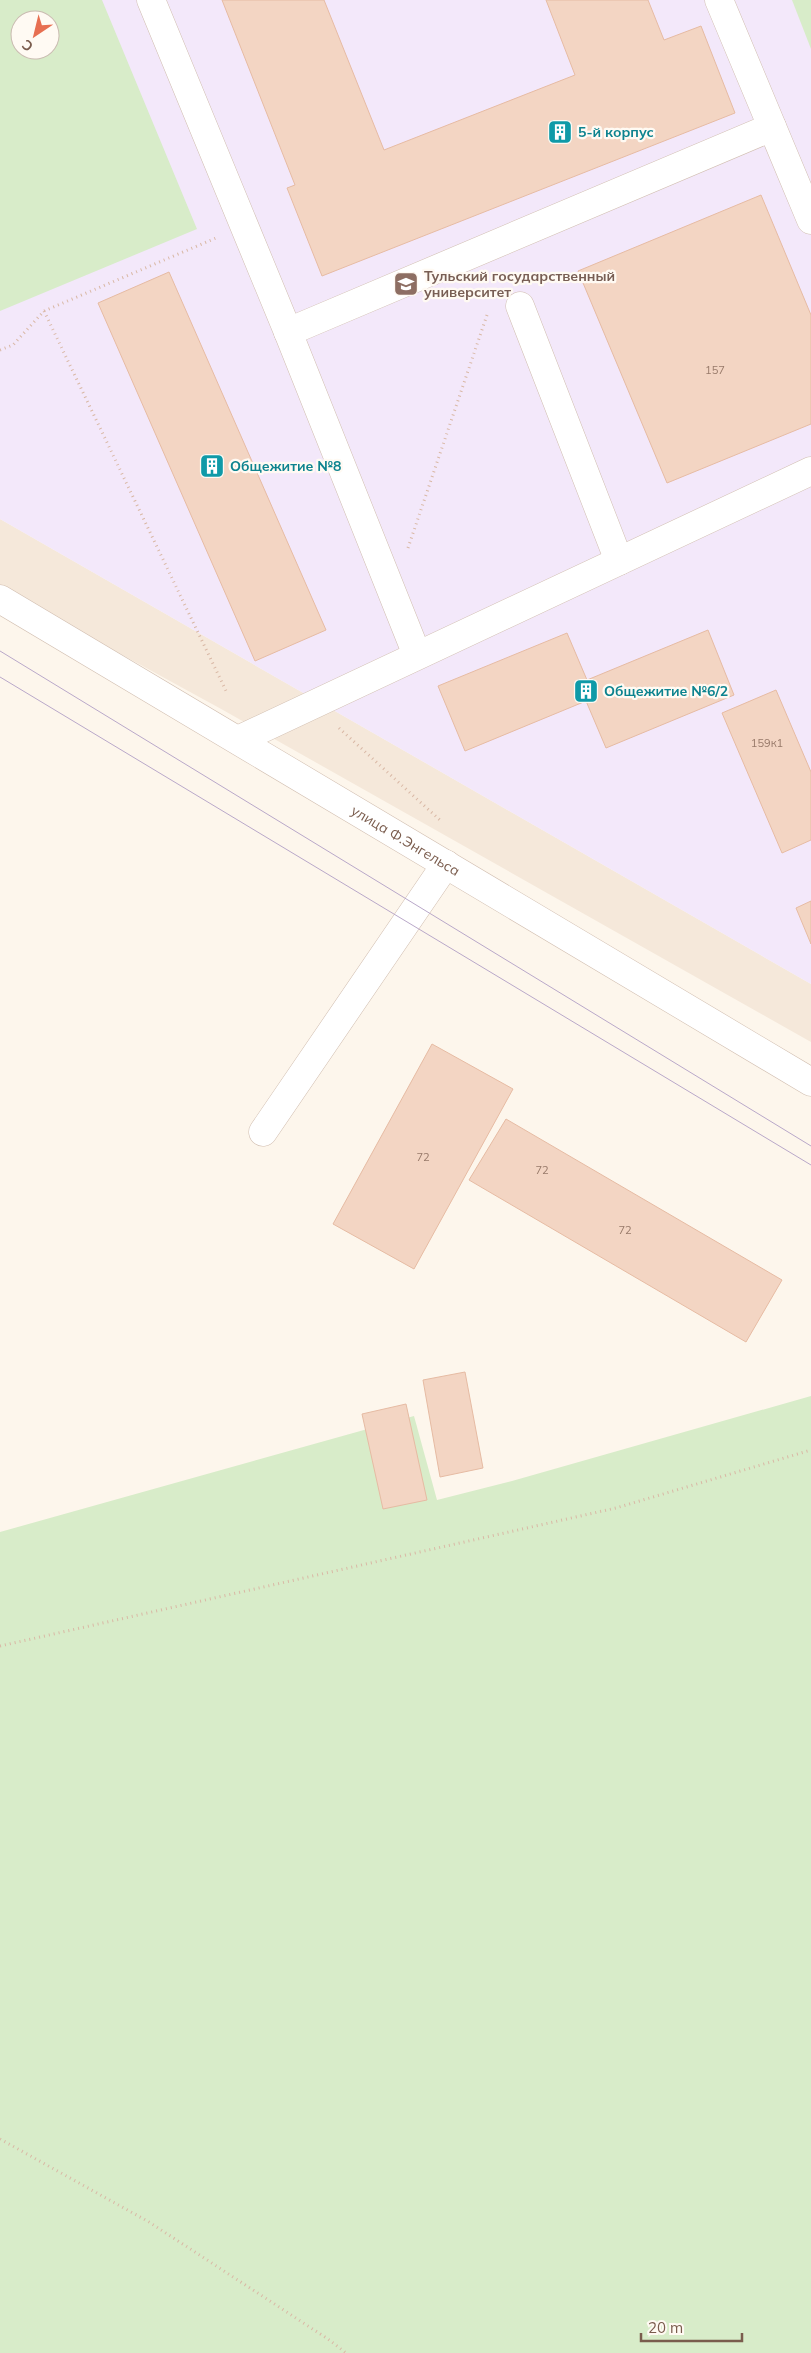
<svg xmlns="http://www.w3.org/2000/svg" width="811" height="2353" font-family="Mulish,sans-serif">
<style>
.residential{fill:#f5e8da}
.education{fill:#f3e8fa;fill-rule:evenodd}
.green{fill:#d8ecc9;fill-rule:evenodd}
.building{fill:#f3d5c3;stroke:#e6bba3}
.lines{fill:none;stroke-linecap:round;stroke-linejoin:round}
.minor-casing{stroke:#d1beb0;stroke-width:29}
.path{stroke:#d9b8a5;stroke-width:3;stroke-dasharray:1 4;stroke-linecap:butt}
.minor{stroke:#fff;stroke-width:28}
.tram{stroke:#b9a8c9;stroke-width:1}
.labels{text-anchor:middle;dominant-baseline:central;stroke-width:4.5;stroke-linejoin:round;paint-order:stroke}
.number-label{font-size:11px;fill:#987a6a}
.culture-label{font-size:14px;font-weight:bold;fill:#0d838f;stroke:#fffaf3;text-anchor:start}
.education-label{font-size:14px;font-weight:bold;fill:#785e54;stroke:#fffaf3;text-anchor:start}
.street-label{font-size:14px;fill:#7a5c4d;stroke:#fffaf3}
</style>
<rect width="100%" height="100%" fill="#fdf6ec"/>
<!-- residential -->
<polygon class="residential" points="0,519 811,984 811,1042 223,710 0,588"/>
<!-- education -->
<path class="education" d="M0,0H811V984L0,519ZM20,20H50V50H20Z"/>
<!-- green -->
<g class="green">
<path d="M0,0H102L197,229L0,311ZM20,20H50V50H20Z"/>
<polygon points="792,0 811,0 811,49"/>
<polygon points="811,1396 811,2353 0,2353 0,1532 414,1416 437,1500 512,1481"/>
</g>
<!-- building -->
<g class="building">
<polygon points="222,0 324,0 384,150 575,75 546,0 648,0 664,40 701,26 735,113 322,276 287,188 295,185"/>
<polygon points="761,195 811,315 811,424 667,483 578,271"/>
<polygon points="169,272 326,630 255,661 98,303"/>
<polygon points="708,630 734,695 606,748 586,701 465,751 438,686 567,633 587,680"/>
<polygon points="776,690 811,772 811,840 782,853 722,713"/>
<polygon points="811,901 811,944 796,908"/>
<polygon points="432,1044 513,1089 414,1269 333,1224"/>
<polygon points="506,1119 782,1280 746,1342 469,1180"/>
<polygon points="465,1372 483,1468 440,1477 423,1380"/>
<polygon points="406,1404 427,1500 383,1509 362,1414"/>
</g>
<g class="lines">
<defs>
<g id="minor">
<polyline points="151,0 288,332 417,655"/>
<polyline points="719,0 811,220"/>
<polyline points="520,306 619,561"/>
<polyline points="288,332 772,127"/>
<path id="s1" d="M0,599L811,1082"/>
<polyline points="238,740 811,471"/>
<polyline points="263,1132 446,864"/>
</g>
</defs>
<!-- minor casing -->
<use href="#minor" class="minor-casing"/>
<!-- path -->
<g class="path">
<polyline points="44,311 227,693"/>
<polyline points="0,350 13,345 44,311 216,238"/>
<polyline points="408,548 488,312"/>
<polyline points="339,728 441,821"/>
<polyline points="0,1646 616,1508 811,1450"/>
<polyline points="0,2139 149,2222 328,2339 346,2353"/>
</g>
<!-- minor -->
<use href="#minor" class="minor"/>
<!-- tram -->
<g class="tram">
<polyline points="0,651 811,1146"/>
<polyline points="0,677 811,1165"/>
</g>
</g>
<!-- icons -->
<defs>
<symbol id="building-square" viewBox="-11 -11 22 22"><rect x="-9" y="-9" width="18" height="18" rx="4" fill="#0f9aa8" stroke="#fffaf3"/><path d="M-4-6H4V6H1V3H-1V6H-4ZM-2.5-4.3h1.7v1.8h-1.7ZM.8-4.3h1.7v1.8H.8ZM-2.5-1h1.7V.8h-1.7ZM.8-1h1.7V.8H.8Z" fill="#fff"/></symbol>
<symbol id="university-square" viewBox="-11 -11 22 22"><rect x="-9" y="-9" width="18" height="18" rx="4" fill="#8d6e63" stroke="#fffaf3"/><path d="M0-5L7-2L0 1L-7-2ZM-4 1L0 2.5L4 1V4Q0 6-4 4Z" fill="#fff"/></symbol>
</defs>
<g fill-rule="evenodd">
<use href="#building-square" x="546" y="118" width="28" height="28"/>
<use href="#university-square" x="392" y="270" width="28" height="28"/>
<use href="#building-square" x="198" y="452" width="28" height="28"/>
<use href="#building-square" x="572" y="677" width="28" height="28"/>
</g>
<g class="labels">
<!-- number labels -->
<g class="number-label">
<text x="715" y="370">157</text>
<text x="767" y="743">159к1</text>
<text x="423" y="1157">72</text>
<text x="542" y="1170">72</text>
<text x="625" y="1230">72</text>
</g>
<!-- culture labels -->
<g class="culture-label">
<text x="578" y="132">5-й корпус</text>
<text x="230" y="466">Общежитие №8</text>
<text x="604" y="691">Общежитие №6/2</text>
</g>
<!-- education labels -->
<g class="education-label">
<text x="424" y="276">Тульский государственный<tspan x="424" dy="16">университет</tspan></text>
</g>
<!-- street labels -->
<g class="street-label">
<text stroke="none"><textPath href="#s1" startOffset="472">улица Ф.Энгельса</textPath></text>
</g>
</g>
<!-- north arrow -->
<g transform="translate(35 35) rotate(215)"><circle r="24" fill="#fffaf3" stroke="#cabbb1"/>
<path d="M0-4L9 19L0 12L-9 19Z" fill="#e76f51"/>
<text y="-8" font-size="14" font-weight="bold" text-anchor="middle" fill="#7a5c4d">С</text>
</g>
<!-- scale -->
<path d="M641 2333v8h101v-8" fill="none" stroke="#7a5c4d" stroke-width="2.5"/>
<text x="648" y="2333" font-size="15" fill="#7a5c4d" stroke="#fffaf3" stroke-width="4" paint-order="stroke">20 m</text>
</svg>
